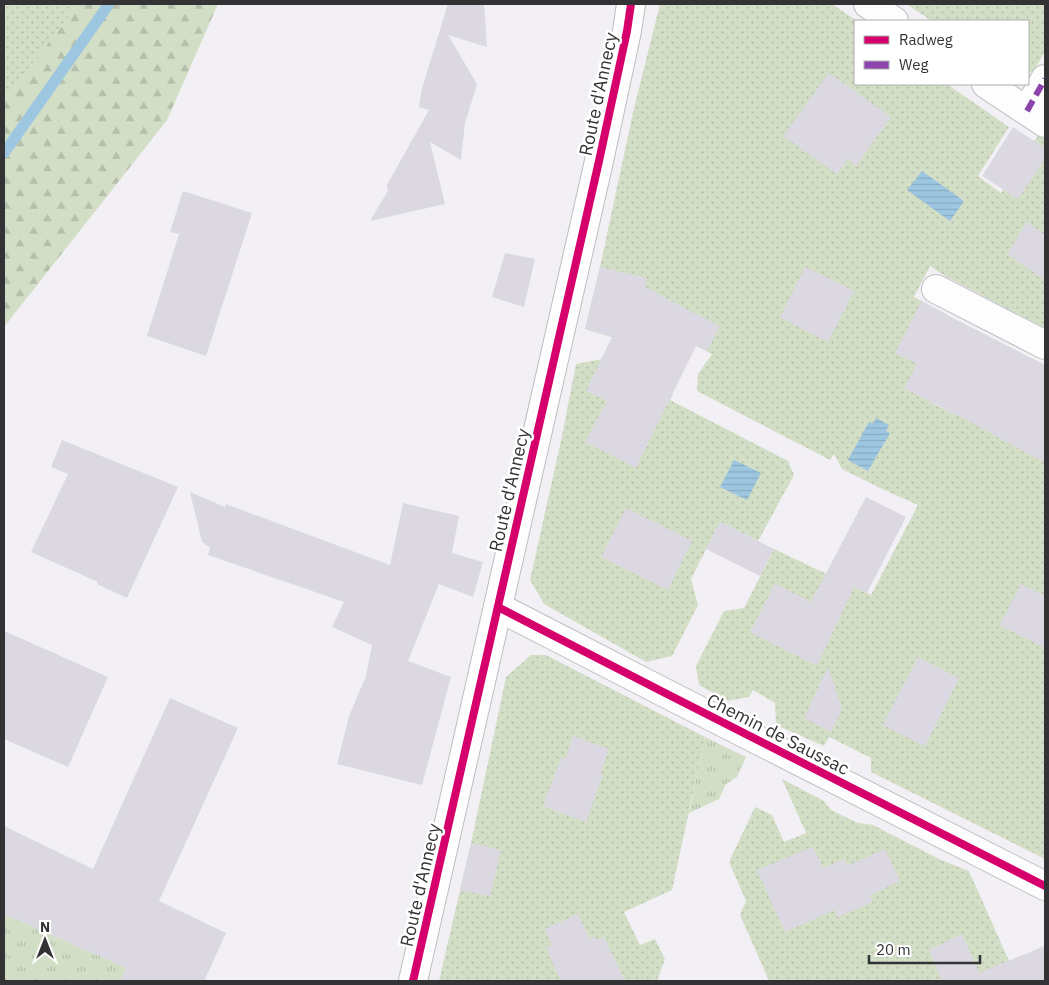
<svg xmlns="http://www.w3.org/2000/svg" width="1049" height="985" font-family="'IBM Plex Sans',sans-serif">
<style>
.grass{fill:url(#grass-tufts)}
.forest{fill:url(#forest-firs)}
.garden{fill:url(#garden-dots)}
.water{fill:url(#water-rules)}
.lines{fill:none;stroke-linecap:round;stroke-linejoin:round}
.stream{stroke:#9dc7e1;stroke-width:11}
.building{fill:#dbd8e2}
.minor-casing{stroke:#bebdc0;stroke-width:30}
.major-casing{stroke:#bebdc0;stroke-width:30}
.minor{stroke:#fdfdfd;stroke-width:28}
.major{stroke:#fdfdfd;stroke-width:28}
.quiet{stroke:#8e44ad;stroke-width:6;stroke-dasharray:12 6;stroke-linecap:butt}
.cycleway-casing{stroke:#fff;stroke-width:11}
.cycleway{stroke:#d6006c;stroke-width:8}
.labels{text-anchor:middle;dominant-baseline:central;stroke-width:5;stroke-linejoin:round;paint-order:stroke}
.street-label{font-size:18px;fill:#333235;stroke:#fff}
</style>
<defs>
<pattern id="grass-tufts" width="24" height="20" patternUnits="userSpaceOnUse" patternTransform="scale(1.25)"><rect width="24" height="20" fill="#d3dec6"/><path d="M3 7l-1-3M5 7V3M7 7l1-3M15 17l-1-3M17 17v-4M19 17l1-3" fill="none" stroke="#b6bfab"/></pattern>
<pattern id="forest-firs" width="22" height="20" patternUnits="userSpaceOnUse" patternTransform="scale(1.25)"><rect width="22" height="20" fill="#d3dec6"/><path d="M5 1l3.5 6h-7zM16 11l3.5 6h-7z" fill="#b6bfab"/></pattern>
<pattern id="garden-dots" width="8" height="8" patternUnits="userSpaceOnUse" patternTransform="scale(1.25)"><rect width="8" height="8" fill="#d3dec6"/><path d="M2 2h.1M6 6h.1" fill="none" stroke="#b6bfab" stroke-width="1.8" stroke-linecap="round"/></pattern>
<pattern id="water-rules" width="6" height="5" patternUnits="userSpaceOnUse" patternTransform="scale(1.25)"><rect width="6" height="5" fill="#9dc7e1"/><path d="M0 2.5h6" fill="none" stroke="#88abc2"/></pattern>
</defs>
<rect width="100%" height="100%" fill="#f2f0f4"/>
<!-- grass -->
<g class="grass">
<polygon points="705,737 746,757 737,777 726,784 719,799 689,813"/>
<polygon points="4,914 127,968 120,981 4,981"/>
</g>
<!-- forest -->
<polygon class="forest" points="78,4 218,4 167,120 4,327 4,101"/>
<!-- garden -->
<g class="garden">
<polygon points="4,4 78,4 4,101"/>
<polygon points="660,4 832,4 857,21 855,21 855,84 947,84 1009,127 978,176 1001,193 1039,134 1045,138 1045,328 945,276 930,266 914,297 949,316 935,343 955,354 930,402 956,415 968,391 996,436 1045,462 1045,859 871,772 871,758 829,737 824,746 776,725 775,703 753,690 749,697 728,701 699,685 696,666 724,611 744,608 774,549 871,595 918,505 882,489 842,469 834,454 830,460 697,391 698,374 712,354 671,333 630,343 585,329 600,267 634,108"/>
<polygon points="906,4 1045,4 1045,51 1034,71 1028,73 1028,21 932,21"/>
<polygon points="602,359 673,394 670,400 788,461 794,475 758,541 720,522 691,579 698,605 672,656 646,662 544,604 530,580 562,436 576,364"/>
<polygon points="531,655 546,655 705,737 672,890 624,912 640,945 655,939 665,959 657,981 439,981 471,843 506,677"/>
<polygon points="782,779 824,801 831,810 858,823 873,825 939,859 969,871 1014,972 1031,952 1045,946 1045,981 769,981 740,915 746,901 729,862 755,807 772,815 784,842 806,833"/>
</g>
<!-- water -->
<g class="water">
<polygon points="922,171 964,201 950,221 907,190"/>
<polygon points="876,418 889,425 886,431 890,433 868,471 848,460 869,422 873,424"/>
<polygon points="734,460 761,473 747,500 720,487"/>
</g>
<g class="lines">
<!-- stream -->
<polyline class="stream" points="4,153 109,4"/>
</g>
<!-- building -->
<g class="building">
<polygon points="448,4 484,4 487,47 448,35 477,84 465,123 461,160 430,142 445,204 370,221 388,191 387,185 429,110 419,107 422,88"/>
<polygon points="829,73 891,117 856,166 848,159 837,174 783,136"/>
<polygon points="1013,127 1045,148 1045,159 1018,199 982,176"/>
<polygon points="183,191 252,213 206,356 147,336 179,234 170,232"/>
<polygon points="1027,222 1045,235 1045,280 1007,254"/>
<polygon points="505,253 535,259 524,307 492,297"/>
<polygon points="600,267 647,278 645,287 682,307 720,326 707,351 696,346 636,468 585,442 607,401 586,391 612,337 585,329"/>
<polygon points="805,267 854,291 828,342 780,317"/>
<polygon points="922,301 949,316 1045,365 1045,462 1021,450 956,414 956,415 904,388 917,364 895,353"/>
<polygon points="62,440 178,487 127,598 97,584 98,582 31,552 68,474 51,467"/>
<polygon points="190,492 225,507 226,504 390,565 403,503 459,516 452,553 483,562 473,597 439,584 408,661 451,677 422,785 337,764 349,716 366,676 372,645 332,627 344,602 208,555 210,548 202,542"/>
<polygon points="866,497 906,517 867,593 854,587 817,666 750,632 775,584 811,602"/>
<polygon points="626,508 692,541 668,590 601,557"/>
<polygon points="720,522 774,549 760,576 706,549"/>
<polygon points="1021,584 1045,596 1045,648 1000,625"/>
<polygon points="4,631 108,677 68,767 4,739"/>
<polygon points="918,657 959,678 925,746 883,725"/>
<polygon points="828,667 842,709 831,732 804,718"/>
<polygon points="170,698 238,728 159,901 226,933 204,981 120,981 127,968 4,914 4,826 93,869"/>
<polygon points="573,736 609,749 600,773 603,774 586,822 543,806 561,758 565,759"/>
<polygon points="471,843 501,850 490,896 460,890"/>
<polygon points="813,847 823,868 844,859 847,866 885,849 900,881 869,896 873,902 838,917 835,910 785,932 757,870"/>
<polygon points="578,914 589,938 595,936 597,940 604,937 625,981 561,981 546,948 552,945 545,929"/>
<polygon points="962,934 979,973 1045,946 1045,981 942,981 929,950"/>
</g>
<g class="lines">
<defs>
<g id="minor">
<polyline points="868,4 894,21"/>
<polyline points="986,84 1045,123"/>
<polyline points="1027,111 1045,79"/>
<polyline points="936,289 1045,345"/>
<polyline points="498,607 667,694 1045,886"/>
</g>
<polyline id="major" points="413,981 599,161 627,31 631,4"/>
</defs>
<!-- minor casing -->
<use href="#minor" class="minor-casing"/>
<!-- major casing -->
<use href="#major" class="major-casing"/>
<!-- minor -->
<use href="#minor" class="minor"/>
<!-- major -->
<use href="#major" class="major"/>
<!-- quiet -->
<polyline class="quiet" points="1027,111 1045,79"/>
<defs>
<g id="cycleway">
<polyline points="498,607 667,694 1045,886"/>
<polyline points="413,981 599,161 627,31 631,4"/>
</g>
</defs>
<!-- cycleway casing -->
<use href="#cycleway" class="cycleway-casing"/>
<!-- cycleway -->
<use href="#cycleway" class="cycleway"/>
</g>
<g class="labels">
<!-- street labels -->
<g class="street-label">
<text transform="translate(598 94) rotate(-78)">Route d'Annecy</text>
<text transform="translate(509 490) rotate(-77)">Route d'Annecy</text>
<text transform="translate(778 734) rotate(27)">Chemin de Saussac</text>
<text transform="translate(420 885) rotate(-77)">Route d'Annecy</text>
</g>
</g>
<!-- border -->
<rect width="1049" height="985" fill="none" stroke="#333235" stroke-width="10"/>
<!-- legend -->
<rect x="854" y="20" width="175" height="65" fill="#ffffff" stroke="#adadae"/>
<rect x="864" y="36" width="25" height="8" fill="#d6006c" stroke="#adadae"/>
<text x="899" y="45" font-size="15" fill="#333235">Radweg</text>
<rect x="864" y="61" width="25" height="8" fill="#8e44ad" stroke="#adadae"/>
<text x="899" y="70" font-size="15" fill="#333235">Weg</text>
<!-- north arrow -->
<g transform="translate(45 940)" stroke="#ffffff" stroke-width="4" paint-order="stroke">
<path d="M0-4L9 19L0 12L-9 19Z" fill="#333235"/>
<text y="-8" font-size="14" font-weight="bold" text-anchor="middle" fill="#333235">N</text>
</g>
<!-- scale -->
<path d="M869 955v8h111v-8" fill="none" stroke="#333235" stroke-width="2.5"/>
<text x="876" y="955" font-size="15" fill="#333235" stroke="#ffffff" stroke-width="4" paint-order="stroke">20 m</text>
</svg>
